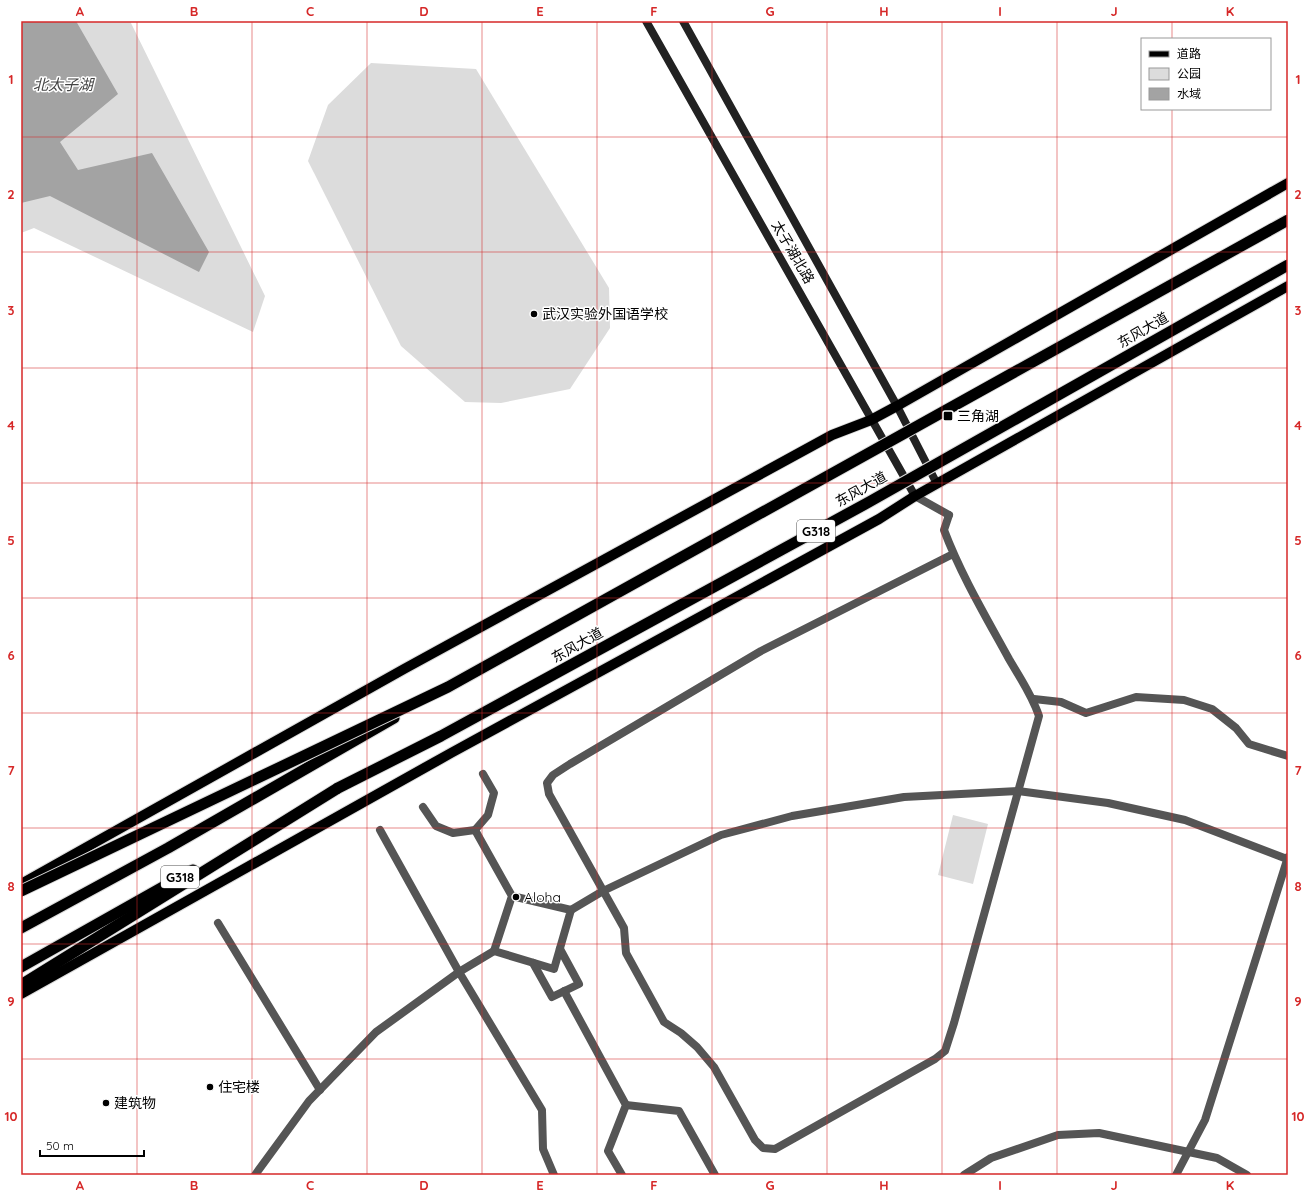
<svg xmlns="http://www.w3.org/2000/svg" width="1309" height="1196" font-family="Quicksand,'Noto Sans SC',sans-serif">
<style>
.green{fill:#dcdcdc}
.water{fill:#a3a3a3}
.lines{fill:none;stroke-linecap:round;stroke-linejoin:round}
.primary-casing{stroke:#dbdbdb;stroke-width:12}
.trunk-casing{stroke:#dbdbdb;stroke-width:13}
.pedestrian{stroke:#555;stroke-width:8}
.minor{stroke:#555;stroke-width:8}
.tertiary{stroke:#555;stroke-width:8}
.secondary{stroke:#222;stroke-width:8}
.primary{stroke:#000;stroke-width:10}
.trunk{stroke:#000;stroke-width:11}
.trunk-bridge-casing{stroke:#dbdbdb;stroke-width:13;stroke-linecap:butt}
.trunk-bridge{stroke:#000;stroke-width:11}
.grid{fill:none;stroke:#d62828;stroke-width:1;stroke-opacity:0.55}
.poi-dot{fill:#000;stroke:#fff;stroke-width:1.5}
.labels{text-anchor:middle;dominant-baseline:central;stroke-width:3;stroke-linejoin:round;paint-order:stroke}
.shield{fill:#fff;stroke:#4c4c4c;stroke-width:1}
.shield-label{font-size:13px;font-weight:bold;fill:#000}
.street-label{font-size:14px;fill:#000;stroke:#fff}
.poi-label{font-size:14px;fill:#000;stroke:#fff;text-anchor:start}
.water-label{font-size:15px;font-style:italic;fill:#444;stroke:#fff}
.neatline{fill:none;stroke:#d62828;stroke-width:1.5}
.grid-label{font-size:13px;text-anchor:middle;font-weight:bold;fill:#d62828}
</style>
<rect width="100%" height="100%" fill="#fff"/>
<!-- green -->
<g class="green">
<polygon points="21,21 130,21 265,296 253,332 34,228 21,233"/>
<polygon points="371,63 476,69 609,288 610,328 570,389 501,403 465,402 401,346 308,161 328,105"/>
<polygon points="953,815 988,824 973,884 938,875"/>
</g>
<!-- water -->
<polygon class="water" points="21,21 76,21 118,94 60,142 78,170 152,153 209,252 199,272 50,196 21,203"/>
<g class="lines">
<defs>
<g id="primary">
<polyline points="21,884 404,669 832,435 871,420 897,406 1288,183"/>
<polyline points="21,994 451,753 879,519 915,496 1288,286"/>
</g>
<g id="trunk">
<polyline points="21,928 168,848 394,718"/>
<polyline points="21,967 193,870"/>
<polyline points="21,985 338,788"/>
</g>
</defs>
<!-- primary casing -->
<use href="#primary" class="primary-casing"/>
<!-- trunk casing -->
<use href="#trunk" class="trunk-casing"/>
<!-- pedestrian -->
<g class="pedestrian">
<polyline points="423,807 436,826 453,833 475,830 488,815 494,793 483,774"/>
<polyline points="475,830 512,896 494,951 554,969 571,910 512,896"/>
<polyline points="533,963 552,997 579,984 560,949"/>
<polyline points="564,991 626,1105 608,1151 622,1175"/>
<polyline points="626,1105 679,1111 715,1175"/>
</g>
<!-- minor -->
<g class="minor">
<path d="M949,515L944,530C961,575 986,617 1009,659C1020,678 1032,695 1039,716L954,1023L945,1051L935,1059L775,1149L763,1148L755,1140L714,1067L697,1047L681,1033L664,1022L626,953L624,928L549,794L547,783L553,775L570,764L761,651L953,554"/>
<polyline points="1034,699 1061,702 1086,713 1136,697 1184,700 1212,709 1236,728 1249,744 1288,756"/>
<polyline points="380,830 459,972 542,1110 543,1149 554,1175"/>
<polyline points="571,910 603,891 721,835 792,816 904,797 1018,791 1108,803 1185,820 1287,859"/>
<polyline points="218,923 320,1090"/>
<polyline points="255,1175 309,1101 376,1032 459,972 494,951"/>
<polyline points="964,1175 991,1158 1058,1135 1099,1133 1217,1158 1247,1175"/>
<polyline points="1176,1175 1205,1120 1288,857"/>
</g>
<!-- tertiary -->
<polyline class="tertiary" points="915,496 949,515"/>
<!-- secondary -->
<g class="secondary">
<polyline points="646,21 915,496"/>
<polyline points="683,21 897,406 937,484"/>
</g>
<!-- primary -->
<use href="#primary" class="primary"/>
<!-- trunk -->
<use href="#trunk" class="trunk"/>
<defs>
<g id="trunk-bridge">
<polyline points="338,788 441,736 869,502 1288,265"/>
<polyline points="21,891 448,687 1288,220"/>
</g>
</defs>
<!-- trunk-bridge casing -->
<use href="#trunk-bridge" class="trunk-bridge-casing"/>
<!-- trunk-bridge -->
<use href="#trunk-bridge" class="trunk-bridge"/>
</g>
<!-- grid -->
<path class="grid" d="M137,21V1175M252,21V1175M367,21V1175M482,21V1175M597,21V1175M712,21V1175M827,21V1175M942,21V1175M1057,21V1175M1172,21V39M1172,109V1175M21,137H1288M21,252H1288M21,368H1288M21,483H1288M21,598H1288M21,713H1288M21,828H1288M21,944H1288M21,1059H1288"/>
<!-- markers -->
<g class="poi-dot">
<circle cx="534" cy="314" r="4"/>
<rect x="943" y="411" width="10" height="10" rx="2"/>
<circle cx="516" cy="897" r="4"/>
<circle cx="210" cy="1087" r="4"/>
<circle cx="106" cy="1103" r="4"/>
</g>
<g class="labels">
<!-- shield labels -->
<g class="shield">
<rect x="797" y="520" width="38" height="22" rx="3"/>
<rect x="161" y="866" width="38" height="22" rx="3"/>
</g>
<g class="shield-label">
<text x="816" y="531">G318</text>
<text x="180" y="877">G318</text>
</g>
<!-- street labels -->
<g class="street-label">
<text transform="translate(793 252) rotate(60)">太子湖北路</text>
<text transform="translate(1143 330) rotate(-30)">东风大道</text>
<text transform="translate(861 489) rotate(-29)">东风大道</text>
<text transform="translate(577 645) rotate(-29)">东风大道</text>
</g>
<!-- poi labels -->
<g class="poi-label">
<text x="542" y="314">武汉实验外国语学校</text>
<text x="957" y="416">三角湖</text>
<text x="524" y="897">Aloha</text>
<text x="218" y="1087">住宅楼</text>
<text x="114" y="1103">建筑物</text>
</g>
<!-- water labels -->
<g class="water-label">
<text x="63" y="84">北太子湖</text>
</g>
</g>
<!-- border -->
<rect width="1309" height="1196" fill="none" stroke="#ffffff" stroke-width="44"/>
<!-- legend -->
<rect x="1141" y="38" width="130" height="72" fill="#ffffff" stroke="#999999"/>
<rect x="1149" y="51" width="20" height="6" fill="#000000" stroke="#999999"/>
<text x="1177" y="58" font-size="12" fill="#000000">道路</text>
<rect x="1149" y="68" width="20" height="12" fill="#dcdcdc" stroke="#999999"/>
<text x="1177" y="78" font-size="12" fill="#000000">公园</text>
<rect x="1149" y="88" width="20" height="12" fill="#a3a3a3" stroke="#999999"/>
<text x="1177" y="98" font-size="12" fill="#000000">水域</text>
<!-- scale -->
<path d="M40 1150v6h104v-6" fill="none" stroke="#000000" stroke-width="2"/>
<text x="46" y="1150" font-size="12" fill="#000000" stroke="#ffffff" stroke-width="3" paint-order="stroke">50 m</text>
<rect x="22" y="22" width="1265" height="1152" class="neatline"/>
<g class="grid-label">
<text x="80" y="16">A</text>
<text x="194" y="16">B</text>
<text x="310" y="16">C</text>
<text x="424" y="16">D</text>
<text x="540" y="16">E</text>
<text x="654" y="16">F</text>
<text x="770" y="16">G</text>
<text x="884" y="16">H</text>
<text x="1000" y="16">I</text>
<text x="1114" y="16">J</text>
<text x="1230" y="16">K</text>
<text x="11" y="84">1</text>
<text x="1298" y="84">1</text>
<text x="11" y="199">2</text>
<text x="1298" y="199">2</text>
<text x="11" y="315">3</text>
<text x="1298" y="315">3</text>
<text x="11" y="430">4</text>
<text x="1298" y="430">4</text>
<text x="11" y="545">5</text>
<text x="1298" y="545">5</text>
<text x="11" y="660">6</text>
<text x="1298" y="660">6</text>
<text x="11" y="775">7</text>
<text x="1298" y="775">7</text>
<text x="11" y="891">8</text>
<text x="1298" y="891">8</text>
<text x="11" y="1006">9</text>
<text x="1298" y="1006">9</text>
<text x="11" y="1121">10</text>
<text x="1298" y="1121">10</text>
<text x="80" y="1190">A</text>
<text x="194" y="1190">B</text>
<text x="310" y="1190">C</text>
<text x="424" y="1190">D</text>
<text x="540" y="1190">E</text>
<text x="654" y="1190">F</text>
<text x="770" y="1190">G</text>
<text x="884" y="1190">H</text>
<text x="1000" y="1190">I</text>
<text x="1114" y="1190">J</text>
<text x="1230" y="1190">K</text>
</g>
</svg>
